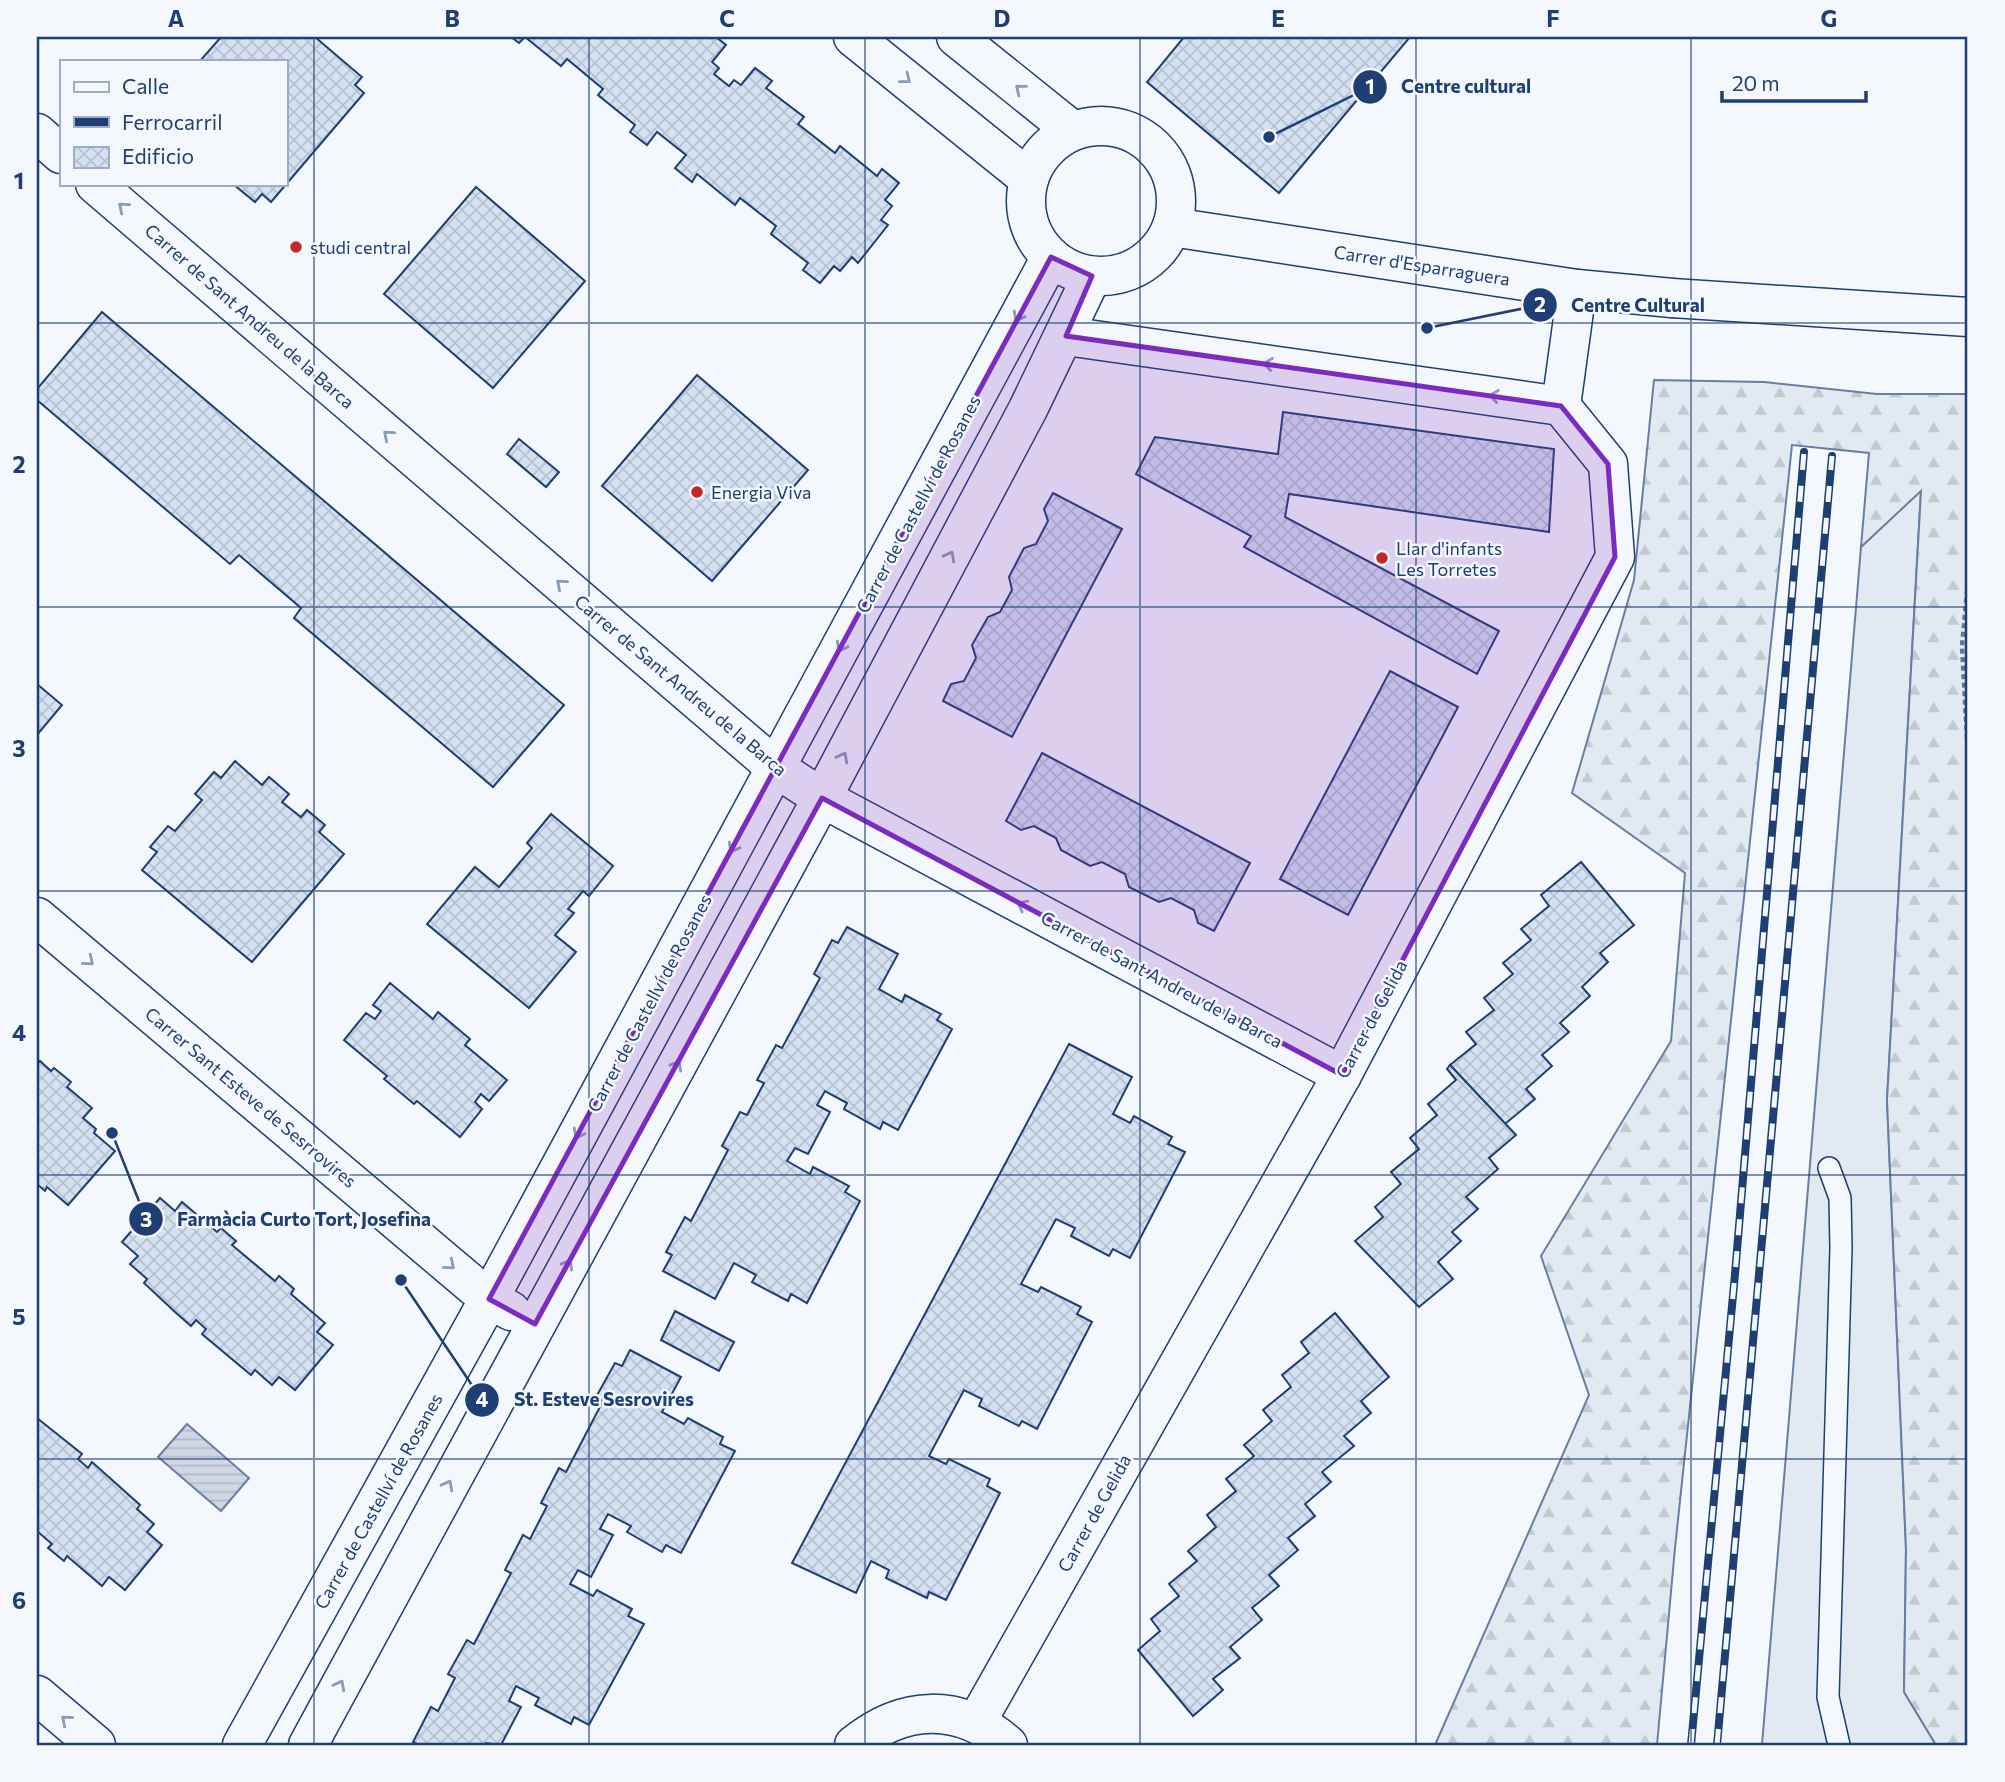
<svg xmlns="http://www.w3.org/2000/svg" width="2005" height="1782" font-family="Commissioner,sans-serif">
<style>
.grass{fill:#e3e9f0;stroke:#687fa3;stroke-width:2}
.forest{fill:url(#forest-firs);stroke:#687fa3;stroke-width:2}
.water{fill:url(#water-rules);stroke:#687fa3;stroke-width:2}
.building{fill:url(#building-cross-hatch);stroke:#1d3f73;stroke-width:2}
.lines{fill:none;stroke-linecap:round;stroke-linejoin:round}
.lane-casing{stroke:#1d3f73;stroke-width:24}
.street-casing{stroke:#1d3f73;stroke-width:41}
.path{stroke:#5e769c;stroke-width:4.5;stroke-dasharray:5 3.5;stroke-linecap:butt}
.lane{stroke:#f4f7fb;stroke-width:21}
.street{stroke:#f4f7fb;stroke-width:38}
.rail-casing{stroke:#1d3f73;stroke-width:8}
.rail{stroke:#f4f7fb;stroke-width:5;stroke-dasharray:16;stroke-linecap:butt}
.street-bridge-casing{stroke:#1d3f73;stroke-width:41;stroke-linecap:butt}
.street-bridge{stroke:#f4f7fb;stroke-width:38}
.oneway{stroke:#889bb7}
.marked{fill:#7b2cbf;fill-opacity:0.2;stroke:#7b2cbf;stroke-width:5;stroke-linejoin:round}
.grid{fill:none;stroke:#1d3f73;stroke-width:2;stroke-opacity:0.55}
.poi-dot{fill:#c62828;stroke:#f4f7fb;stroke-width:2.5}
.labels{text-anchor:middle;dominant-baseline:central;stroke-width:5;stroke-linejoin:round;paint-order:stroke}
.poi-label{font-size:18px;fill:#1d3f73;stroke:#f4f7fb;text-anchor:start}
.street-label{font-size:18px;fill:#1d3f73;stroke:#f4f7fb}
.leader{fill:none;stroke:#1d3f73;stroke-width:2.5}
.callout-dot{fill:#1d3f73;stroke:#f4f7fb;stroke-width:2.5}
.mark-label{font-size:21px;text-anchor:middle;font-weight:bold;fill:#fff}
.callout-label{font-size:19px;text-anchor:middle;font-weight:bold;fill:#1d3f73;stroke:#f4f7fb;stroke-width:5;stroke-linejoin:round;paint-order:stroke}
.neatline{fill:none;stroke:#1d3f73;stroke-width:2.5}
.grid-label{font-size:23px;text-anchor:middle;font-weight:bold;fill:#1d3f73}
</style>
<defs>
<pattern id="forest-firs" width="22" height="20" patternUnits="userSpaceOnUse" patternTransform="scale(1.75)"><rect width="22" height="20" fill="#e3e9f0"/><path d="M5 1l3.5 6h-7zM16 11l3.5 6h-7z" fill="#c2c9d1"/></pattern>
<pattern id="water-rules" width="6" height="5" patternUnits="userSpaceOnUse" patternTransform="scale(1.75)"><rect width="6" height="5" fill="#cfd7e4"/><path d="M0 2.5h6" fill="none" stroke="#b1bac7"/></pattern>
<pattern id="building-cross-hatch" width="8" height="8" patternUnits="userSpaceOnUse" patternTransform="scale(1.75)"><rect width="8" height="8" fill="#d5e0f0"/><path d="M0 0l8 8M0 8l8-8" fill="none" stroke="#b6c1d1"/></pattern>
</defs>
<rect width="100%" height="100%" fill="#f4f7fb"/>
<!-- grass -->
<polygon class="grass" points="1921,490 1887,1100 1906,1549 1904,1692 1936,1745 1762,1745 1861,547"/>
<!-- forest -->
<polygon class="forest" points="1654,380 1764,382 1877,394 1968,394 1968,1745 1936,1745 1904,1692 1906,1549 1887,1100 1921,491 1861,547 1869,453 1792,445 1675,1548 1657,1745 1435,1745 1589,1395 1541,1256 1671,1041 1685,873 1572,793 1634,580"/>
<!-- water -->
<polygon class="water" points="187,1424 249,1478 221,1511 158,1457"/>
<!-- building -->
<g class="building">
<polygon points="221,37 315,37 362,77 355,85 364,93 271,202 262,194 255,202 233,184 285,184 285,61 200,61"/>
<polygon points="511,37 716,37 726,45 712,62 719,68 714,74 729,86 734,80 741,85 755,68 772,81 766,88 804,117 798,124 835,153 840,146 877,176 882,169 899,183 885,200 892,206 881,220 888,225 858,263 852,257 840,271 834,266 820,283 803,270 808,263 771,234 776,226 740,198 735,205 697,174 692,182 675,168 686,155 657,132 647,145 630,132 635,125 598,95 603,89 567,59 561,66 525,37 519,43"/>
<polygon points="1184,37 1410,37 1279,193 1147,82"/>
<polygon points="476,187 585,281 493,388 384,294"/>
<polygon points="102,312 564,705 493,787 294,618 301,608 239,555 230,564 37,400 37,389"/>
<polygon points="697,375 808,470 712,581 602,486"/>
<polygon points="1283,412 1554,449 1549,532 1289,494 1285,517 1499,631 1477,674 1244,547 1251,536 1136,474 1155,437 1278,454"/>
<polygon points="519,439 559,472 546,487 507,454"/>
<polygon points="1053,493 1122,529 1012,737 943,701 951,684 964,681 976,658 972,645 988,617 1000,612 1012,590 1009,577 1024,548 1036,544 1048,521 1044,509"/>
<polygon points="1390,671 1458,707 1348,915 1280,879"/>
<polygon points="37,684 62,705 37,735"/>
<polygon points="1042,753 1250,863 1214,931 1198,923 1194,910 1171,898 1159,902 1129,887 1125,874 1102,862 1090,866 1061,850 1056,838 1034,826 1021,830 1006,821"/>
<polygon points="235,761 262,785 269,777 289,794 282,802 301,817 307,810 325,825 319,832 344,854 252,962 142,870 157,852 150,847 168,826 175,831 202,800 195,794 214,772 221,778"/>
<polygon points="551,814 613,866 589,896 583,891 568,909 574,913 555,935 576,952 529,1008 427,924 475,867 499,887 532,848 527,843"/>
<polygon points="1581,862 1634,925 1600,953 1608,962 1582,987 1590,996 1560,1023 1569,1032 1542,1055 1552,1066 1526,1089 1535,1099 1505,1124 1450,1065 1476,1044 1466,1032 1494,1010 1484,998 1513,974 1503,963 1531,940 1521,929 1549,906 1541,895"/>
<polygon points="847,927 898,954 879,989 902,1002 905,995 941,1014 937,1020 952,1029 898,1130 883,1122 880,1129 844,1109 847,1103 825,1091 817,1105 830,1112 808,1154 795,1148 787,1161 810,1174 813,1167 849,1186 845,1192 860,1201 807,1303 791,1294 788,1301 752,1282 756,1275 734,1263 715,1299 663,1271 672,1255 666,1252 685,1217 691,1221 728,1150 722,1146 740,1112 747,1115 764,1083 757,1080 776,1045 782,1048 820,978 814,974 832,940 838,943"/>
<polygon points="390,983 433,1019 438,1012 470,1039 465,1045 507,1080 489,1101 481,1094 475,1102 482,1109 460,1137 417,1101 414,1104 384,1079 387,1076 344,1040 366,1013 375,1019 381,1011 373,1005"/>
<polygon points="1069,1044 1132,1077 1113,1114 1130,1123 1134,1116 1172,1137 1168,1144 1185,1152 1130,1258 1113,1249 1109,1256 1071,1236 1075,1228 1056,1219 1021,1284 1038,1292 1041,1287 1081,1307 1077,1314 1092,1322 1037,1429 1022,1421 1019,1426 979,1406 982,1399 964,1390 929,1456 946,1464 949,1459 990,1479 987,1486 1000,1493 946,1600 929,1592 927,1598 886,1578 889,1570 871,1561 856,1593 792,1563"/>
<polygon points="40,1061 51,1071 54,1068 71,1082 67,1087 92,1108 83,1118 96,1129 94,1133 115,1151 68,1205 47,1187 45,1191 37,1184 37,1064"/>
<polygon points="1450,1065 1516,1135 1489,1158 1498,1169 1466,1197 1478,1209 1452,1232 1461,1241 1438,1262 1453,1279 1419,1307 1355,1241 1383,1217 1375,1207 1401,1184 1391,1172 1419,1149 1410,1138 1437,1115 1428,1104 1456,1080 1447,1069"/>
<polygon points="160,1198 175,1211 182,1202 217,1232 221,1228 236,1241 232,1245 275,1281 279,1276 294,1289 291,1294 325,1323 317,1332 333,1345 295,1390 279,1377 272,1385 255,1370 251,1375 202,1334 206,1329 196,1320 191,1326 175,1312 144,1283 147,1279 130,1264 138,1256 122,1242"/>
<polygon points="675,1311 734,1342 719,1371 661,1340"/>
<polygon points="1335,1313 1389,1377 1361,1401 1371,1413 1344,1436 1354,1446 1322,1472 1331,1482 1305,1504 1315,1516 1288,1538 1298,1550 1269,1575 1279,1586 1252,1608 1262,1620 1230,1647 1240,1658 1213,1679 1223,1690 1193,1716 1138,1650 1160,1631 1151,1619 1179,1596 1169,1584 1197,1561 1188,1551 1216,1527 1207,1515 1236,1491 1226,1479 1254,1456 1244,1445 1272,1421 1263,1410 1291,1387 1282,1375 1309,1353 1301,1342"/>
<polygon points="630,1350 681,1377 662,1412 684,1424 688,1418 723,1437 720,1444 735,1451 681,1553 666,1545 662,1552 627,1532 631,1526 608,1514 600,1529 613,1535 591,1577 578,1570 570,1584 593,1596 597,1590 632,1609 628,1616 644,1624 589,1725 574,1717 571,1724 535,1705 539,1698 516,1686 509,1701 521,1707 501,1745 486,1743 485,1745 419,1745 413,1742 431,1707 438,1711 455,1678 448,1674 467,1640 474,1644 511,1573 505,1570 523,1535 530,1539 547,1506 541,1503 559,1468 566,1472 603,1401 596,1397 615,1363 622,1366"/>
<polygon points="37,1418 82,1454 78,1459 88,1468 92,1462 140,1505 137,1509 154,1524 147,1532 162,1545 125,1590 109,1577 102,1586 67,1556 64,1561 48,1548 52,1544 37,1531"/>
</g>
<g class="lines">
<defs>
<polyline id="lane" points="1829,1168 1840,1198 1841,1248 1828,1697 1839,1745"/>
<g id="street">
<polyline points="853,37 1029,179"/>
<polyline points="956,37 1073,131"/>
<circle cx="1101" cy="201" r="75"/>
<polyline points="37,133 61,154"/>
<polyline points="95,184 776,768 822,798 1342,1075"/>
<polyline points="1172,227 1577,289 1672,298"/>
<polyline points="1066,336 1561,406"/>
<polyline points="37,917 489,1299 511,1311"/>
<polyline points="37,1695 96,1745"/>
<polyline points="976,1723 1342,1075 1615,557 1608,464 1561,406 1577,289"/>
<polyline points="242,1745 489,1299 1051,257"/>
<polyline points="308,1745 822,798 1028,409 1092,276"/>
<path d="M854,1745C903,1705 959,1702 1008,1745"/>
</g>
</defs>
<!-- lane casing -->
<use href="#lane" class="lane-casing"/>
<!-- street casing -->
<use href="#street" class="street-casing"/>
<!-- path -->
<polyline class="path" points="1968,581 1962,646 1968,757"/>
<!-- lane -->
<use href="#lane" class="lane"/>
<!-- street -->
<use href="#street" class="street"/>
<defs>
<g id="rail">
<polyline points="1691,1745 1735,1274 1804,452"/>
<polyline points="1717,1745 1832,456"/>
</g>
</defs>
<!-- rail casing -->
<use href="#rail" class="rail-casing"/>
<!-- rail -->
<use href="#rail" class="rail"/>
<defs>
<polyline id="street-bridge" points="1672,298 1968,317"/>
</defs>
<!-- street-bridge casing -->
<use href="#street-bridge" class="street-bridge-casing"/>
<!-- street-bridge -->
<use href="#street-bridge" class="street-bridge"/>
</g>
<!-- one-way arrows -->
<defs><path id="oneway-chevron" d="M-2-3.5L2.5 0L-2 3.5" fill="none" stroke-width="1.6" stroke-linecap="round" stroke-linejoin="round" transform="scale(1.75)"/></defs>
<g class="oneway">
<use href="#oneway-chevron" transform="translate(906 79) rotate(38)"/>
<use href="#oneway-chevron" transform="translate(1020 89) rotate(-141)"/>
<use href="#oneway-chevron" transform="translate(123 207) rotate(-139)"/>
<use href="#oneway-chevron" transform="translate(1018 317) rotate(118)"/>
<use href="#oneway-chevron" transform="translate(1268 364) rotate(-172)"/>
<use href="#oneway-chevron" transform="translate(1494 396) rotate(-172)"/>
<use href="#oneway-chevron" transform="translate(388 435) rotate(-139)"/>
<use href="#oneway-chevron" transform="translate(950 556) rotate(-62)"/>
<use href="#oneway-chevron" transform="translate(561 584) rotate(-139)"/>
<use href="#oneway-chevron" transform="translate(841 647) rotate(118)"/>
<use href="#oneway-chevron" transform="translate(843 757) rotate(-62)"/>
<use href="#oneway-chevron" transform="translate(733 848) rotate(118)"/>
<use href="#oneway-chevron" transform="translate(1022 905) rotate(-152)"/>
<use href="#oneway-chevron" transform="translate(89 961) rotate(40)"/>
<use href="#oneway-chevron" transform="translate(677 1065) rotate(-61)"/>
<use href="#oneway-chevron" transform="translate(578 1134) rotate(118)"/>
<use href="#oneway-chevron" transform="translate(568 1264) rotate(-61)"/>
<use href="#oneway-chevron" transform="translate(450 1265) rotate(40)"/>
<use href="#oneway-chevron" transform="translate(448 1485) rotate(-62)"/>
<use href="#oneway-chevron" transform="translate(340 1685) rotate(-62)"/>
<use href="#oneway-chevron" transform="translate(66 1720) rotate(-140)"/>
</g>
<!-- marked area -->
<path class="marked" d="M1051,257L1092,276L1066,336L1561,406L1608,464L1615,557L1342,1075L822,798L535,1324L489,1299Z"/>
<!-- grid -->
<path class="grid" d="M314,37V1745M589,37V1745M865,37V1745M1140,37V1745M1416,37V1745M1691,37V1745M37,323H1968M37,607H1968M37,891H1968M37,1175H1968M37,1459H1968"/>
<!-- markers -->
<g class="poi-dot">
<circle cx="296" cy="247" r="7"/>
<circle cx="697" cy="492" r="7"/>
<circle cx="1382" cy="558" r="7"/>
</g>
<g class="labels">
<!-- poi labels -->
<g class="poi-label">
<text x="310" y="247">studi central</text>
<text x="711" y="492">Energia Viva</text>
<text x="1396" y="548">Llar d'infants<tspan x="1396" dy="21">Les Torretes</tspan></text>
</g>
<!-- street labels -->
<g class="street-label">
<text transform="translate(1422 265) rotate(9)">Carrer d'Esparraguera</text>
<text transform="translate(250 316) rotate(41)">Carrer de Sant Andreu de la Barca</text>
<text transform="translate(918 504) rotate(-62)">Carrer de Castellví de Rosanes</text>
<text transform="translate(681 685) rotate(40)">Carrer de Sant Andreu de la Barca</text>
<text transform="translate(1162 979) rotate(28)">Carrer de Sant Andreu de la Barca</text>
<text transform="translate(649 1003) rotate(-62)">Carrer de Castellví de Rosanes</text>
<text transform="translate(1371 1019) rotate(-62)">Carrer de Gelida</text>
<text transform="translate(251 1097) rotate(40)">Carrer Sant Esteve de Sesrrovires</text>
<text transform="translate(378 1501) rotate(-61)">Carrer de Castellví de Rosanes</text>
<text transform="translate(1094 1513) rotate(-61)">Carrer de Gelida</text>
</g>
</g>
<!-- callouts -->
<path class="leader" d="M1269 137L1370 87M1427 328L1540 305M112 1133L146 1219M401 1280L482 1400"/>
<g class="callout-dot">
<circle cx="1269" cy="137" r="7"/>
<circle cx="1427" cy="328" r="7"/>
<circle cx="112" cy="1133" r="7"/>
<circle cx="401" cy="1280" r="7"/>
<circle cx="1370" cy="87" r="18"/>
<circle cx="1540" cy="305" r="18"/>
<circle cx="146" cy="1219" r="18"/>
<circle cx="482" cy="1400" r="18"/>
</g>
<g class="mark-label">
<text x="1370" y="94">1</text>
<text x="1540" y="312">2</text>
<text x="146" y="1227">3</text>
<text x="482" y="1407">4</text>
</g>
<g class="callout-label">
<text x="1466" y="93">Centre cultural</text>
<text x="1638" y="312">Centre Cultural</text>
<text x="304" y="1226">Farmàcia Curto Tort, Josefina</text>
<text x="604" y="1406">St. Esteve Sesrovires</text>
</g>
<!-- border -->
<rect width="2005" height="1782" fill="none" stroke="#f4f7fb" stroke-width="77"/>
<!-- legend -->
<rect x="60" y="60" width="228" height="126" fill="#f4f7fb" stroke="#9eadc5" stroke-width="2"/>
<rect x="74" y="82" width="35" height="10" fill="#f4f7fb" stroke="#9eadc5" stroke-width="2"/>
<text x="122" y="94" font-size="21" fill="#1d3f73">Calle</text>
<rect x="74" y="117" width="35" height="10" fill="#1d3f73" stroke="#9eadc5" stroke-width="2"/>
<text x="122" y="130" font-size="21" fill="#1d3f73">Ferrocarril</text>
<rect x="74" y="147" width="35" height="21" fill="url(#building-cross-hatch)" stroke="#9eadc5" stroke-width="2"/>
<text x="122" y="164" font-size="21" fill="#1d3f73">Edificio</text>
<!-- scale -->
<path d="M1722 91v10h144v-10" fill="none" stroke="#1d3f73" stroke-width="3.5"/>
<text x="1732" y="91" font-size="21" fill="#1d3f73" stroke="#f4f7fb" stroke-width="5" paint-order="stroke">20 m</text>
<rect x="38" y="38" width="1928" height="1706" class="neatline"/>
<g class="grid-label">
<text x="176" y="27">A</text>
<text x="452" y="27">B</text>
<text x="727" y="27">C</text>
<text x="1002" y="27">D</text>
<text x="1278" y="27">E</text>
<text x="1553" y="27">F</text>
<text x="1829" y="27">G</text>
<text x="19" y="189">1</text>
<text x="19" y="473">2</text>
<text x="19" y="757">3</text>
<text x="19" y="1041">4</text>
<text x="19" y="1325">5</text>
<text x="19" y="1609">6</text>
</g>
</svg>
